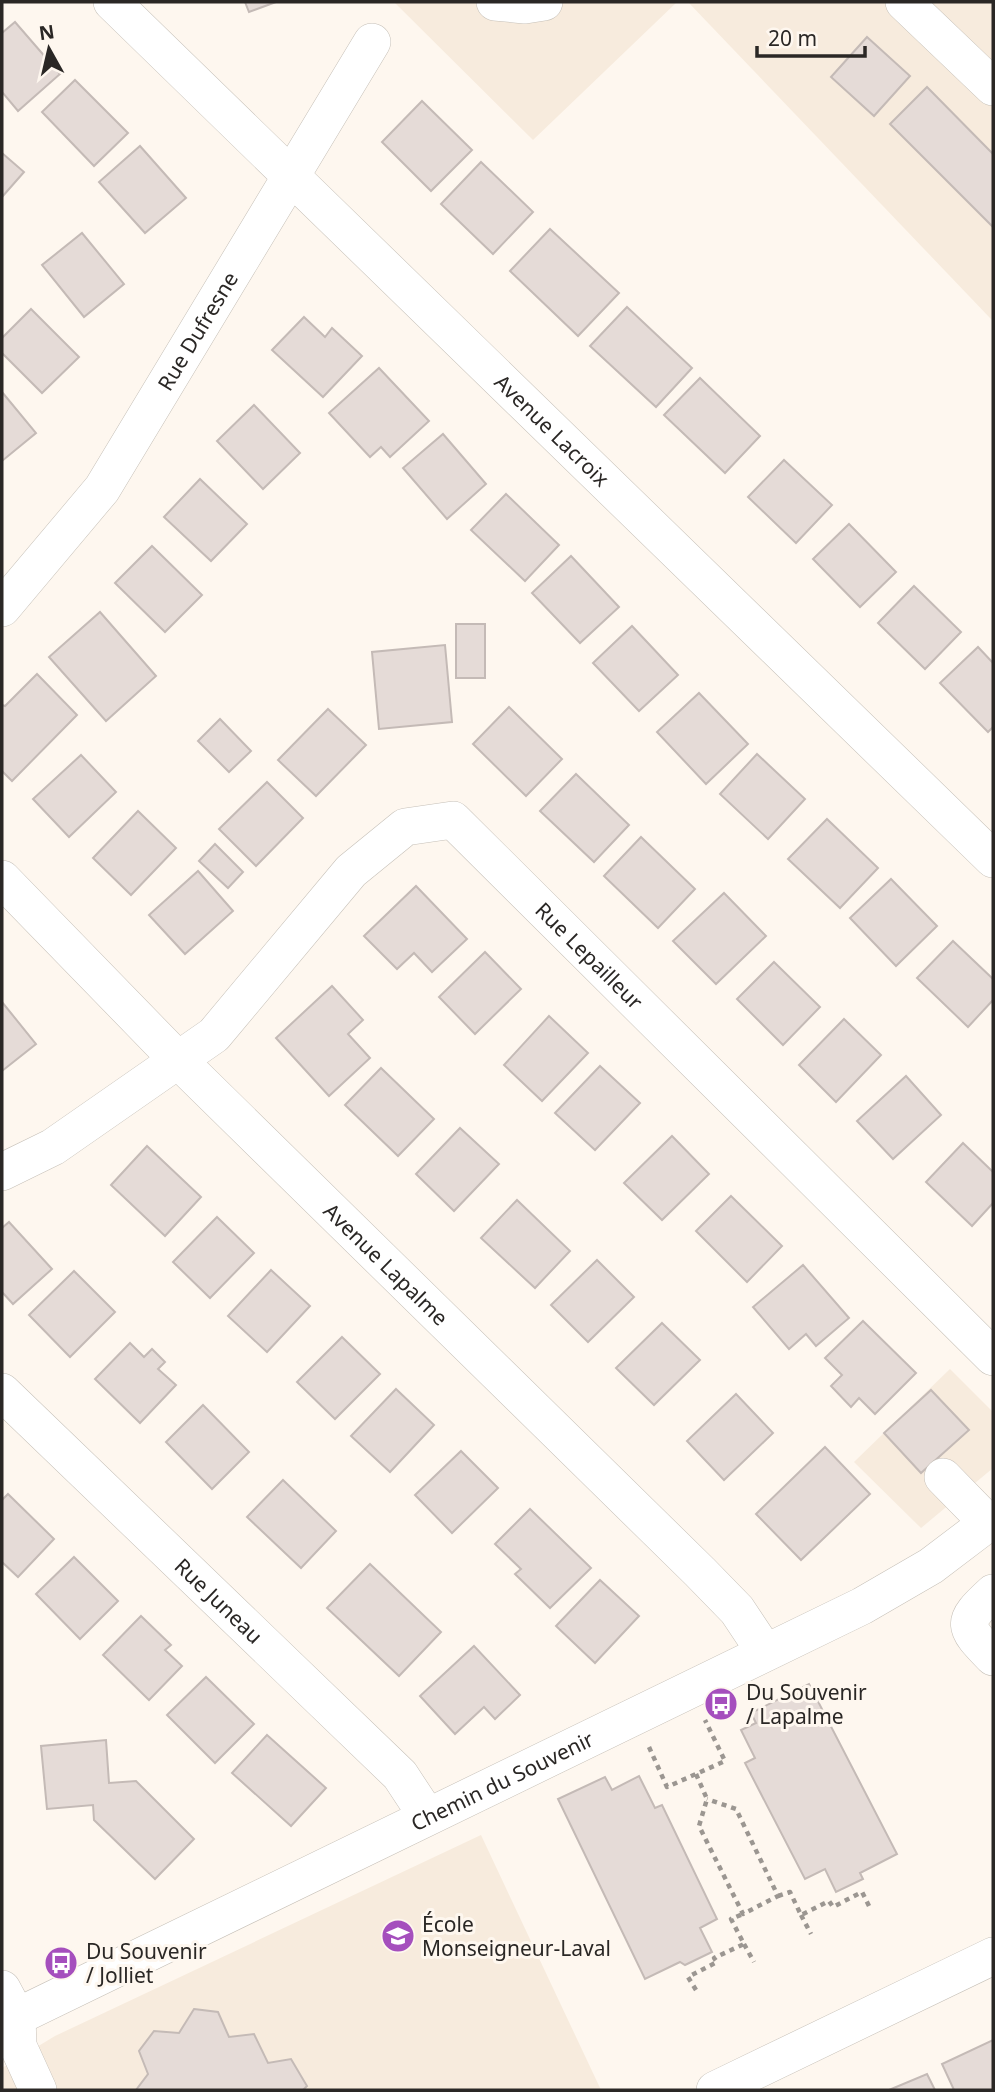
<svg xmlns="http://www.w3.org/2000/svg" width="995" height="2092" font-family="'Noto Sans',sans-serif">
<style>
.built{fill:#f7ebdd}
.building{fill:#e5dbd7;stroke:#c4bab6;stroke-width:2}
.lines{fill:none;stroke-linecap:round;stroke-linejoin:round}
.minor-casing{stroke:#c6c0b8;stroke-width:38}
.path{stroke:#9b9691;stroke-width:4.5;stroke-dasharray:5 5;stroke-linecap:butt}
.minor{stroke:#fff;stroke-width:37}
.labels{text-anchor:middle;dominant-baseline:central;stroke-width:6;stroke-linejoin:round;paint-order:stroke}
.street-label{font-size:21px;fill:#2a2725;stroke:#fef7ef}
.poi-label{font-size:21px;fill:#2a2725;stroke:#fef7ef;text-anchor:start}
</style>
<rect width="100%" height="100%" fill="#fef7ef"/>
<!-- built -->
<g class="built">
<polygon points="394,2 677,2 533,140"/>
<polygon points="688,2 993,2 993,321 990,318"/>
<polygon points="950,1369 993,1412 993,1468 921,1528 854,1462"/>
<polygon points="481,1835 601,2090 2,2090 2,2068 55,2036"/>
</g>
<!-- building -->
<g class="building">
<polygon points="245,2 276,2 249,12"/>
<polygon points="15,22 60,74 18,111 2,92 2,33"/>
<polygon points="867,37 910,76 874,116 831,77"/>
<polygon points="75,80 128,133 94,166 42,112"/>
<polygon points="927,87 993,154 993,227 890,124"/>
<polygon points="422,101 472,150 431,191 382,142"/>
<polygon points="140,146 186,198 145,233 99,182"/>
<polygon points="2,153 24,172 2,197"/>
<polygon points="481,162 533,212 493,254 441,204"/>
<polygon points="550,229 619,293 578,336 510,271"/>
<polygon points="82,233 124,284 84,317 42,265"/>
<polygon points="627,307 692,368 656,407 590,346"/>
<polygon points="31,309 79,357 42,393 2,353 2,338"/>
<polygon points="304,317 325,337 332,328 362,356 323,397 272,350"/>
<polygon points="379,368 429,421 390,457 381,447 370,457 329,413"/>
<polygon points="700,378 760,436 725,473 664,415"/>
<polygon points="2,392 36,433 2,461"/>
<polygon points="254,405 300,453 263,489 217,441"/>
<polygon points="443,434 486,484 447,519 403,468"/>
<polygon points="784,460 832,505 796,543 748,497"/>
<polygon points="200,479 247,524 211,561 164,517"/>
<polygon points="506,494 559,545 525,581 471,530"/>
<polygon points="849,524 896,572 860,607 813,559"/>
<polygon points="152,546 202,595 165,632 115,583"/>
<polygon points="571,556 619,607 580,643 532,593"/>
<polygon points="914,586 961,632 925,669 878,623"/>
<polygon points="100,612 156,676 106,721 49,657"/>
<rect x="456" y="624" width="29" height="54"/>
<polygon points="632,626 678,675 639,711 593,663"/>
<polygon points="445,645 452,722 379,729 372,652"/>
<polygon points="978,647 993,663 993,727 988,732 940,683"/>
<polygon points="37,674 77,715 12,781 2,771 2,705 5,706"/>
<polygon points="699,693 748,744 706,784 657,732"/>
<polygon points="509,707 562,759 526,796 473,744"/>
<polygon points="328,709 366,745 316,796 278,760"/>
<polygon points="220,719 251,751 229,772 198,741"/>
<polygon points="757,754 805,799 768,839 720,794"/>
<polygon points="81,755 116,792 69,837 33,799"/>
<polygon points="576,774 629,825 594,862 540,811"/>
<polygon points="267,782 303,818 256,866 219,829"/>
<polygon points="138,811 176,848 131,895 93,858"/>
<polygon points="827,819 878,868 840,908 788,859"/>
<polygon points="641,837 695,889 658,928 604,876"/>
<polygon points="215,844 243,872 228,888 199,861"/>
<polygon points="198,871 233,911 185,954 149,915"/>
<polygon points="891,879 937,926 896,966 850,918"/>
<polygon points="416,886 467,939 432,972 414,953 397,969 364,936"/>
<polygon points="724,893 766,936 716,984 673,941"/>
<polygon points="953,941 993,979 993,1000 968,1027 917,978"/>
<polygon points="485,952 521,989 475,1034 439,997"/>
<polygon points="774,962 820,1007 783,1045 737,999"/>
<polygon points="332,986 363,1020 348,1034 370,1058 329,1096 276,1038"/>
<polygon points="2,1002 36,1044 2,1071"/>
<polygon points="549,1016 588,1053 542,1101 504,1065"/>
<polygon points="844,1019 881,1055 836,1102 799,1065"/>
<polygon points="600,1066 640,1103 595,1150 555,1113"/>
<polygon points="381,1068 434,1119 398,1156 345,1105"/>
<polygon points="906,1076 941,1115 893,1159 857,1121"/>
<polygon points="460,1128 499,1164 454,1211 416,1174"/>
<polygon points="672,1136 709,1174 662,1220 624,1183"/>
<polygon points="963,1143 993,1172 993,1203 972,1226 926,1182"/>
<polygon points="147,1146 201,1197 165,1236 111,1185"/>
<polygon points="731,1196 782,1246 747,1282 696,1231"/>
<polygon points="517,1200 570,1251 535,1288 481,1238"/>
<polygon points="217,1217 254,1253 210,1298 173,1262"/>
<polygon points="9,1222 52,1269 13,1304 2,1292 2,1228"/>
<polygon points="597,1260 634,1297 588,1342 551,1305"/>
<polygon points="803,1265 849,1318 816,1346 806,1334 789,1349 753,1307"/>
<polygon points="271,1270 310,1306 267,1352 228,1316"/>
<polygon points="74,1271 115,1312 70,1357 29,1315"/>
<polygon points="863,1321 916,1373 875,1414 859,1398 851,1407 831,1386 842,1375 825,1358"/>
<polygon points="662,1323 700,1360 654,1405 616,1368"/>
<polygon points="342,1337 380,1374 335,1419 297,1382"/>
<polygon points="130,1343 144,1357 152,1349 165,1362 158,1369 176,1385 140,1423 95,1379"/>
<polygon points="396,1389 434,1425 390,1472 351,1436"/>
<polygon points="931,1390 969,1430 921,1473 884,1433"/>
<polygon points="736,1394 773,1433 724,1480 687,1441"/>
<polygon points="203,1405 249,1452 212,1489 166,1442"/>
<polygon points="825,1447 870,1494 801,1560 756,1514"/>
<polygon points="461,1451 498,1488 452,1533 415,1495"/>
<polygon points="283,1480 336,1531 301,1568 247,1517"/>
<polygon points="8,1494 54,1539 18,1577 2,1562 2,1500"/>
<polygon points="530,1509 591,1568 550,1608 515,1574 521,1569 495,1544"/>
<polygon points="74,1557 118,1601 80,1639 36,1594"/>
<polygon points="370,1564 441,1632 399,1676 327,1608"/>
<polygon points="600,1580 639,1616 595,1663 556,1626"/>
<polygon points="141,1616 171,1645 165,1650 182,1666 149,1700 103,1655"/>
<polygon points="474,1646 520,1695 495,1719 484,1707 455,1734 420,1696"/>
<polygon points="206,1677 254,1724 215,1763 167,1715"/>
<polygon points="809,1684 897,1854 860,1873 863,1879 836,1892 825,1869 805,1879 745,1763 755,1758 741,1730 756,1723 751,1713"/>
<polygon points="267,1735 326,1788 291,1826 232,1773"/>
<polygon points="106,1740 109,1783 136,1781 194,1839 155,1879 94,1820 93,1805 47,1809 41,1746"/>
<polygon points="639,1776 655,1808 662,1805 717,1919 700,1928 712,1952 685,1965 680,1962 645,1979 558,1799 605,1777 612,1790"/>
<polygon points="194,2009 218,2012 229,2037 254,2034 268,2063 291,2059 307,2086 303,2090 136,2090 148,2074 139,2051 154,2031 179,2033"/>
<polygon points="993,2040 993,2090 954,2090 942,2064"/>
<polygon points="927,2074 935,2090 889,2090"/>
</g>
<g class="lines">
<defs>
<g id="minor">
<path id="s1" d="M112,2L993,859"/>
<polyline points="495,2 525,5 544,2"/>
<polyline points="904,2 993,87"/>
<path id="s2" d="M2,608L102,489L372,42"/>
<path id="s3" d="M2,879L179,1061L700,1572L737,1610L765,1652"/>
<path id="s4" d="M2,1172L53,1147L214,1035L351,871L405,827L453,820L993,1357"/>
<path id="s5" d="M2,1392L400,1775L427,1816"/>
<polyline points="943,1477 988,1523"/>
<path d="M993,1593C960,1623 963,1626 993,1657"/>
<polyline points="2,1989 17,2017 18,2046 38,2090"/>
<path id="s6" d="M2,2024L862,1606L931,1566L993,1519"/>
<polyline points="715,2090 993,1956"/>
</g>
</defs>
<!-- minor casing -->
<use href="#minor" class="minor-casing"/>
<!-- path -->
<g class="path">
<polyline points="649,1747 667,1787 725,1761 705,1720"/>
<polyline points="696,1774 707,1799 699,1826 743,1914 778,1896 736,1809 707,1799"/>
<polyline points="778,1896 790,1892 801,1915 829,1901 833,1907 862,1892 869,1906"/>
<polyline points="801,1915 811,1934"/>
<polyline points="744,1944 754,1962"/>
<polyline points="696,1990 688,1977 717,1962 714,1958 744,1944 731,1919 743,1914"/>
</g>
<!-- minor -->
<use href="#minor" class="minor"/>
</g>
<!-- icons -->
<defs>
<symbol id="bus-disc" viewBox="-11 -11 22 22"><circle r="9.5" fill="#a54fbd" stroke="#fef7ef"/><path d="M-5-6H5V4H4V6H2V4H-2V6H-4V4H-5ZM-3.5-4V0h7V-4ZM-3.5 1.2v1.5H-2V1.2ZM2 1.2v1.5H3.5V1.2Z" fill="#fff"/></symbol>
<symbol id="school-disc" viewBox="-11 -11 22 22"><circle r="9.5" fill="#a54fbd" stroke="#fef7ef"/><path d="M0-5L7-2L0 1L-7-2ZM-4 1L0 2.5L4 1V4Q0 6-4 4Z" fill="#fff"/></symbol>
</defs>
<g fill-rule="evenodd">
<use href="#bus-disc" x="702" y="1685" width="38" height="38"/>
<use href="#school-disc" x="379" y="1917" width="38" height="38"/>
<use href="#bus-disc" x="42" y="1944" width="38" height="38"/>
</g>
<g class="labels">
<!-- street labels -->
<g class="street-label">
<text stroke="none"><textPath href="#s2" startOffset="340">Rue Dufresne</textPath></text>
<text stroke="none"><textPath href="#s1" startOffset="614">Avenue Lacroix</textPath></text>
<text stroke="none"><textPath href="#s4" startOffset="777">Rue Lepailleur</textPath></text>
<text stroke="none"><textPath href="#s3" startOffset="544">Avenue Lapalme</textPath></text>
<text stroke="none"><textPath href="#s5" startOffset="301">Rue Juneau</textPath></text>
<text stroke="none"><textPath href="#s6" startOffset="556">Chemin du Souvenir</textPath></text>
</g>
<!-- poi labels -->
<g class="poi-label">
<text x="746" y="1692">Du Souvenir<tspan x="746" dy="24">/ Lapalme</tspan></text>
<text x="422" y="1924">École<tspan x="422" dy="24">Monseigneur-Laval</tspan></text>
<text x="86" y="1951">Du Souvenir<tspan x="86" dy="24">/ Jolliet</tspan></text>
</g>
</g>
<!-- border -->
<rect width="995" height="2092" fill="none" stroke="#2a2725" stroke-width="7"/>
<!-- north arrow -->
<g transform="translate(49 49) rotate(352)" stroke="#fef7ef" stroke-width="5" paint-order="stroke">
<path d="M0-5L12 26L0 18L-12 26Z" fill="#2a2725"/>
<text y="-10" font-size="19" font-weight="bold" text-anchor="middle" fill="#2a2725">N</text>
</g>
<!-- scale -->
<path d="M757 46v10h108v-10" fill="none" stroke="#2a2725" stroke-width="3.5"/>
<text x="768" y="46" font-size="21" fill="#2a2725" stroke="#fef7ef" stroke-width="5" paint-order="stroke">20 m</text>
</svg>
